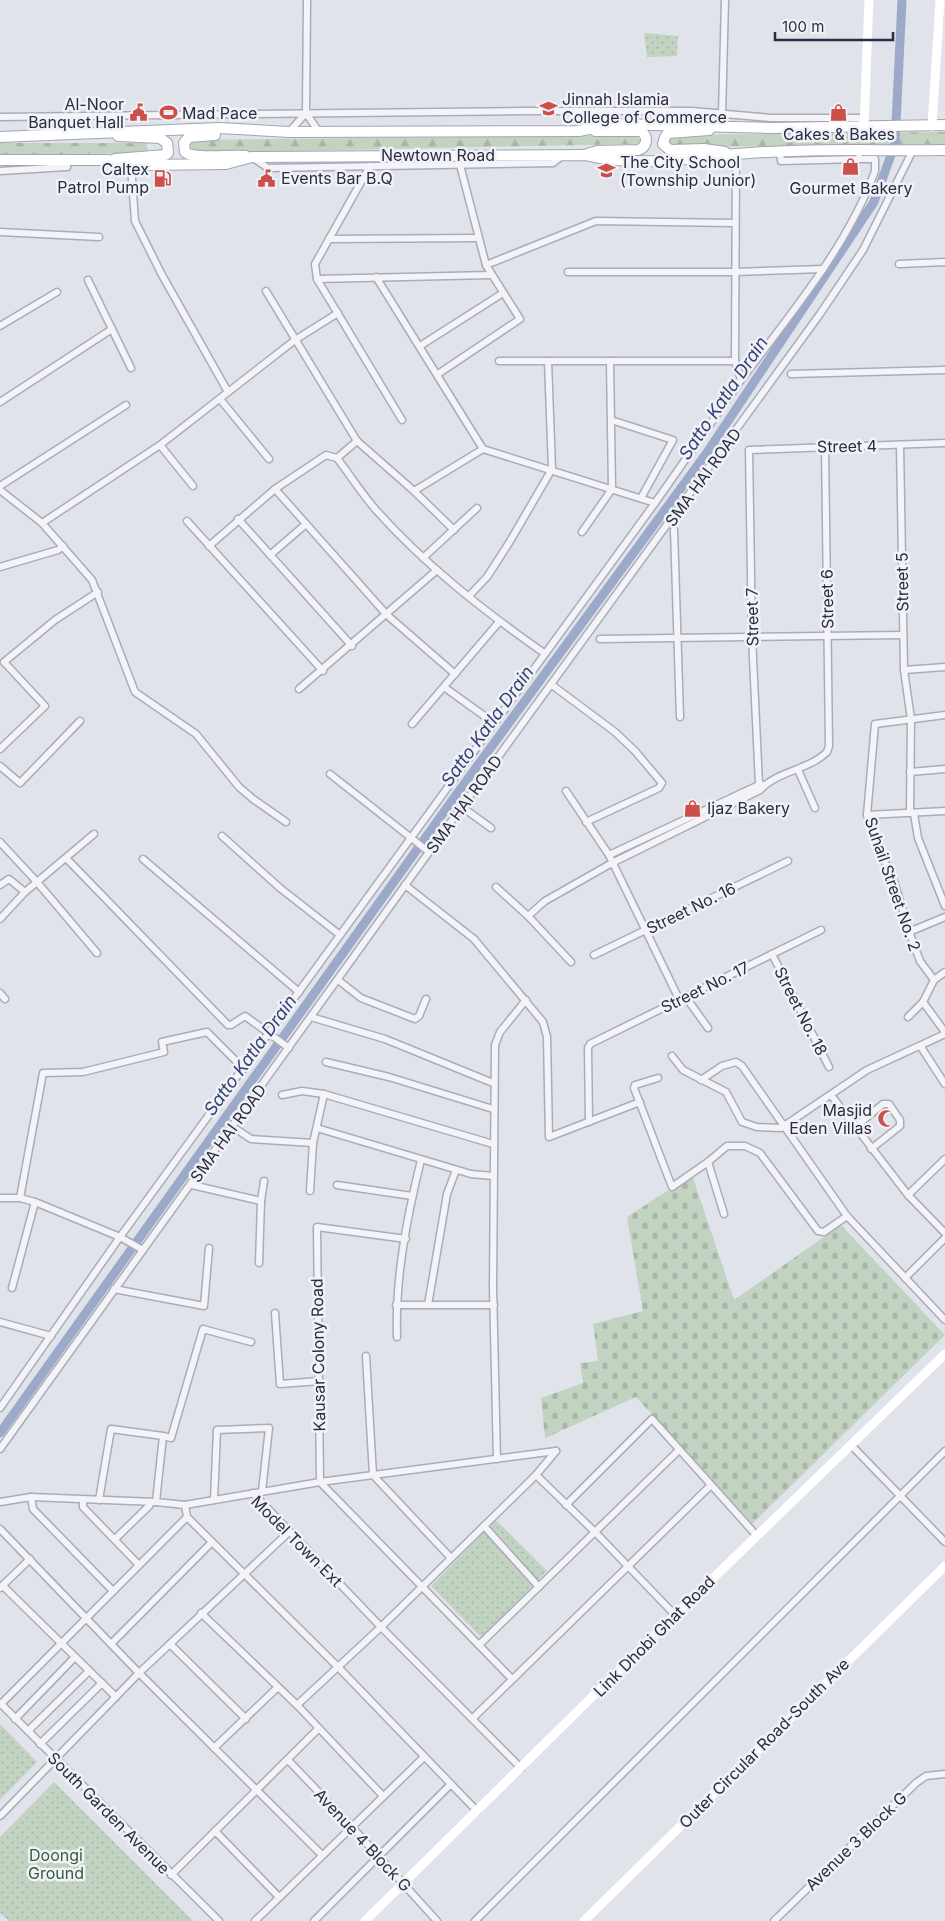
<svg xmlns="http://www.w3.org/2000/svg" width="945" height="1921" font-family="Inter,sans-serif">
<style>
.forest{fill:url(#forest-firs)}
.cemetery{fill:url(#cemetery-stones)}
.park{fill:url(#park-dots)}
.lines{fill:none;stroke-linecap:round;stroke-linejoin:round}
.canal{stroke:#9da9c9;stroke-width:9}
.street-casing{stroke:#aaacb7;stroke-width:9}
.primary-casing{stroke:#a1a5b5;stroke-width:12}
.street{stroke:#f4f4f8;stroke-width:6}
.secondary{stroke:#fff;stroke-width:9}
.primary{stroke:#fff;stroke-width:10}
.labels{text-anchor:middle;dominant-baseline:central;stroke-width:5;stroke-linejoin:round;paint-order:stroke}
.poi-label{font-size:16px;fill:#2a2d41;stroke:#f1f2f7;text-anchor:start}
.street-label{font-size:16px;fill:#2a2d41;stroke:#f1f2f7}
.park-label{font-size:16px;fill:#375c38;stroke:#f1f2f7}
.water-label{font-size:18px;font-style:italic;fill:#344474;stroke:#f1f2f7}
</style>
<defs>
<pattern id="forest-firs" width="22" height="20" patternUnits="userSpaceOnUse" patternTransform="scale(1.25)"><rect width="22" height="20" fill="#c3d3c2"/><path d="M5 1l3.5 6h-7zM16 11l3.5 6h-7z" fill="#a8b5a8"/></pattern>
<pattern id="cemetery-stones" width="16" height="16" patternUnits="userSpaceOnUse" patternTransform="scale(1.25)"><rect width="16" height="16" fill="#c3d3c2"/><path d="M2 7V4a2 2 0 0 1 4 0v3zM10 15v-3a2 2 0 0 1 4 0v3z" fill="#a8b5a8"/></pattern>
<pattern id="park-dots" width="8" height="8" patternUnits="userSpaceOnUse" patternTransform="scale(1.25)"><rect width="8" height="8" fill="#c3d3c2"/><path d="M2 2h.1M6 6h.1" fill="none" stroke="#a8b5a8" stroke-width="1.8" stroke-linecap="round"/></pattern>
</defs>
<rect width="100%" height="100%" fill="#e1e3ea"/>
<!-- forest -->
<g class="forest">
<polygon points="945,132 945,144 673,147 669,145 668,139 673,135"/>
<polygon points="635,135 640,140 638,143 633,144 197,153 189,151 188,145 194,140"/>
<polygon points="0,143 146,143 149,153 0,155"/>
</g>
<!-- cemetery -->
<polygon class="cemetery" points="692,1175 734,1300 841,1225 945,1335 752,1524 636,1397 545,1438 541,1398 583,1383 580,1363 598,1361 593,1324 643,1311 627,1217"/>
<!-- park -->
<g class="park">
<polygon points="644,33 678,36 677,56 647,57"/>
<polygon points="496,1520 547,1571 482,1638 431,1586"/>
<polygon points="0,1724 37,1762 0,1800"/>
<polygon points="54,1782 193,1921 9,1921 0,1913 0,1837"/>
</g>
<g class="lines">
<!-- canal -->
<polyline class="canal" points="0,1433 456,795 706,454 874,202 895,144 902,0"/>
<defs>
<g id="street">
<polyline points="307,0 306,113 319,132"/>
<polyline points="722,114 725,0"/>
<polyline points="0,117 523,111 692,111 771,118 864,118"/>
<polyline points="289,132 306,113"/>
<polyline points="780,152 781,161 858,159 859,157"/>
<polyline points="253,158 268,168 553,163 562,156"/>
<polyline points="131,165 135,221 162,275 228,392"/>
<polyline points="370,166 315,264 317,279 402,420"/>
<polyline points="0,171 67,167 67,160"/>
<polyline points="0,232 99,237"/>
<polyline points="329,239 478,238"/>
<polyline points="899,264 945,262"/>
<polyline points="486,265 596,221 734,223"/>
<polyline points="568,272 734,272 823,269"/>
<polyline points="376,277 483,449 655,503"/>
<polyline points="317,279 491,275"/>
<polyline points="88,280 131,368"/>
<polyline points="266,291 357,441 414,491 454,530"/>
<polyline points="0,326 57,292"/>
<polyline points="420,346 503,293"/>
<polyline points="499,361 735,361 736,154"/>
<polyline points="438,374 520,319 486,265 460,165"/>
<polyline points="791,374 945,370"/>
<path d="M741,380C789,316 848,246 875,171V159H858"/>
<polyline points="220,399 269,459"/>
<polyline points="0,402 112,329"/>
<polyline points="611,420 673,440 641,498"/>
<polyline points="160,445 193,486"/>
<polyline points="900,445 904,670 911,719 910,813"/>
<path d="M337,458C350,475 362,494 376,510C425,565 484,611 544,653"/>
<polyline points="0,486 126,405"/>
<polyline points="275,489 387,615 455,674"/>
<polyline points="0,490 42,523 92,580 135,692 196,734 239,787 253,799 286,822"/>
<polyline points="414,491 483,449"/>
<polyline points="238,519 352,646"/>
<polyline points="187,521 323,671"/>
<polyline points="42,523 160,445 295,340 338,313"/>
<polyline points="674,530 680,717"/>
<polyline points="582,532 612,489 610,361"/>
<polyline points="209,546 275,489 326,455 337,458 357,441"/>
<polyline points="270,555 306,524"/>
<polyline points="423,558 477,508"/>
<polyline points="0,567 58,550 63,546"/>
<polyline points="469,596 487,577 509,543 552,469 548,361"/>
<polyline points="600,639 903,635"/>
<polyline points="904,670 945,667"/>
<polyline points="552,685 615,732 635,751 662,783 659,788 586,822"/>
<polyline points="444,687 494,723"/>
<polyline points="299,689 437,570"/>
<polyline points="412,724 499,622"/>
<polyline points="0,749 45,706 4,662 55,620 98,592"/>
<polyline points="0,766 20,783 80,721"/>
<polyline points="798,770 815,808"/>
<polyline points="910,772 945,769"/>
<polyline points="330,774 429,852"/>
<polyline points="759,784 752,637 749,450 945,443"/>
<polyline points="566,791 609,855 679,999"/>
<polyline points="462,807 491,828"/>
<polyline points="914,814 918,838 945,906"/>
<polyline points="867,815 945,811"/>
<polyline points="222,836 280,888 340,935"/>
<polyline points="0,842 37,882 97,953"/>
<polyline points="609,855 761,784"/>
<polyline points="66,858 228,1025 231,1025 245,1016 289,1048"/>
<polyline points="143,859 299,992"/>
<polyline points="0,885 9,879 25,892"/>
<polyline points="405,885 474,939 543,1022 547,1037 549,1137 640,1102"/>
<polyline points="496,887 528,916 571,962"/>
<path d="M528,916L545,901L612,863L760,790C777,771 809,770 827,752L829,746L825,446"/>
<polyline points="0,919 25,892 94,834"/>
<polyline points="909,932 945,917"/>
<polyline points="772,954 829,1067"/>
<polyline points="594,955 788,861"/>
<polyline points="338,980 361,998 415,1019 419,1016 426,999"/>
<polyline points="934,980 920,961 911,937 893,878 880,852 867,815 875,724 945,715"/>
<polyline points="0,993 5,999"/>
<polyline points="685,996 708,1028"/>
<polyline points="923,1002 945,1032"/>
<polyline points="311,1017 385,1039 493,1083"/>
<polyline points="908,1017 923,1002 934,980 945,972"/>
<polyline points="921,1047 945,1084"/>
<polyline points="672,1056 683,1070 726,1092 742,1122 757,1127 781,1128 867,1070 945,1034"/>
<polyline points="326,1062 389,1077 493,1109"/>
<polyline points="658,1078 635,1085 634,1088 672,1187 708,1162 727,1146 745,1146 760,1153 818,1231 824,1232 847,1216"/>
<polyline points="701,1080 722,1066 736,1062 742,1066 847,1216 945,1320"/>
<polyline points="282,1095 302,1091 324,1094 493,1144"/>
<polyline points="831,1095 908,1195 945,1233"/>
<polyline points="589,1122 588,1048 590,1044 821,930"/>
<polyline points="233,1127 251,1139 313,1143"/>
<polyline points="855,1127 883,1104 889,1104 900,1120 900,1126 871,1149"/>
<polyline points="317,1128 471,1174 493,1176"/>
<polyline points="708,1162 724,1214"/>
<polyline points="192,1185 261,1201"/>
<polyline points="337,1185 412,1196"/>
<polyline points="310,1191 313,1143 324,1094"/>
<polyline points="908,1195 945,1159"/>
<polyline points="0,1198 20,1198 35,1202 120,1237 143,1250"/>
<polyline points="20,1198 43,1073 83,1072 164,1052 162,1042 207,1032 244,1069"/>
<polyline points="406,1239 317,1227 320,1482 511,1678"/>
<polyline points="259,1263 261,1201 264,1181"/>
<polyline points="905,1278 945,1238"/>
<polyline points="12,1288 35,1202"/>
<polyline points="114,1289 204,1306 209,1248"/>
<polyline points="396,1305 494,1305"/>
<polyline points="428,1305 447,1194 456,1170"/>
<polyline points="275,1313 280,1384 320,1381"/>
<polyline points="0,1322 51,1336"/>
<path d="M397,1337C395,1278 407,1217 421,1160"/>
<polyline points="366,1356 373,1475 450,1557"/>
<polyline points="0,1408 120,1237 655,503 741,380 735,361"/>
<polyline points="852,1446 945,1542"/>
<polyline points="0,1449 429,852 820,314 863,250 913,150"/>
<polyline points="497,1459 493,1288 495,1045 500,1032 526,1000"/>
<polyline points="536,1475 596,1533 675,1615"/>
<polyline points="253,1493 381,1627 521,1768"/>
<polyline points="31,1497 33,1509 112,1590"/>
<polyline points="83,1500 83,1507 138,1564"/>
<polyline points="99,1500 111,1429 163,1436"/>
<polyline points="214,1500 217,1430 269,1428 262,1491"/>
<polyline points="0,1502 31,1497 156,1502 185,1505 320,1482 556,1451"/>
<polyline points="156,1502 163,1436 171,1438 203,1329 251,1342"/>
<polyline points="185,1505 187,1517 338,1667 477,1811"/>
<polyline points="566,1505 652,1419 757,1536"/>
<polyline points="484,1526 539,1587"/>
<polyline points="0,1529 139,1673 322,1855"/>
<polyline points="115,1539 149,1506 151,1502"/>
<polyline points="3,1586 116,1697"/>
<polyline points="0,1588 30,1559"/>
<polyline points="201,1613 297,1705 383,1796"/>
<polyline points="111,1644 212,1542"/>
<polyline points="170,1644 246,1719"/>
<polyline points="479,1645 679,1450"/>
<polyline points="0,1703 219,1921"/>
<polyline points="1,1704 187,1517"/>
<polyline points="297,1705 381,1627 536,1475 556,1451"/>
<polyline points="473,1718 711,1485"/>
<polyline points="15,1719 75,1657"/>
<polyline points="28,1731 89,1671"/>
<polyline points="40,1744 102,1683"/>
<polyline points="214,1748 278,1687"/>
<polyline points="288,1760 352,1827 437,1921"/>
<polyline points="0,1816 139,1673 289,1532"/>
<polyline points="215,1831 279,1897"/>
<polyline points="171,1875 318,1729"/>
<polyline points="255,1921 424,1757"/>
<polyline points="314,1921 451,1784"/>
<polyline points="475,1921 945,1451"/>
<polyline points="774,1921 916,1783 926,1776 945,1774"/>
</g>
<g id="primary">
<polyline points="709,130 668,133 665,137 663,144 670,150 704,149 725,152"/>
<path d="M215,135L189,137L184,143L185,152C194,160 232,154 246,156"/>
<polyline points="0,137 219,128 289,132 579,131 613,124 771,128 945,125"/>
<path d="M587,154L597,151L638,150C647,147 649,137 641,131H595"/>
<polyline points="115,159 165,155 168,153 167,143 160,138 118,136"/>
<path d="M0,160H107L131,165H144L226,164L252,157L585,155C633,167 687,159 736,154C805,148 876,151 945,150"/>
</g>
</defs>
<!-- street casing -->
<use href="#street" class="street-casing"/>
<!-- primary casing -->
<use href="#primary" class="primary-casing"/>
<!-- street -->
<use href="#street" class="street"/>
<!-- secondary -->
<g class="secondary">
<polyline points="932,126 940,0"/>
<polyline points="864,127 869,0"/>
<polyline points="365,1921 675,1615 945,1354"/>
<polyline points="584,1921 945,1566"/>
</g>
<!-- primary -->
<use href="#primary" class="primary"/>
</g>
<!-- icons -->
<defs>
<symbol id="university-bare" viewBox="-9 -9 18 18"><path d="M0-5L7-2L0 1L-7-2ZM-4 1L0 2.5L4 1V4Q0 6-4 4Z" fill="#cc5049" stroke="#f1f2f7" stroke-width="2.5" paint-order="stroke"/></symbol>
<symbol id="shop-bare" viewBox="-9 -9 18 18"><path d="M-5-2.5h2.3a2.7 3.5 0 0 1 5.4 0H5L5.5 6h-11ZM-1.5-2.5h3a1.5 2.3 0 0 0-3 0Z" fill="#cc5049" stroke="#f1f2f7" stroke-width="2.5" paint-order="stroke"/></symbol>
<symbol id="civic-bare" viewBox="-9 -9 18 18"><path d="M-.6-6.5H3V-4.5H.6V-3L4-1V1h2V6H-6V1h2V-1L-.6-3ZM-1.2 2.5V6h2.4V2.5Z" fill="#cc5049" stroke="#f1f2f7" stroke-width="2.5" paint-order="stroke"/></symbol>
<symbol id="stadium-bare" viewBox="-9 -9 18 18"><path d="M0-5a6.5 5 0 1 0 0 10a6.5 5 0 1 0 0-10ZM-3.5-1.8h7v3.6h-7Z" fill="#cc5049" stroke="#f1f2f7" stroke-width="2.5" paint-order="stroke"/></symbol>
<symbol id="school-bare" viewBox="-9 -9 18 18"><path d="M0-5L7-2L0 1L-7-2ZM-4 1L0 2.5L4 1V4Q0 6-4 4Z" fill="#cc5049" stroke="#f1f2f7" stroke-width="2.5" paint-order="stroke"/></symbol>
<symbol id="fuel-bare" viewBox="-9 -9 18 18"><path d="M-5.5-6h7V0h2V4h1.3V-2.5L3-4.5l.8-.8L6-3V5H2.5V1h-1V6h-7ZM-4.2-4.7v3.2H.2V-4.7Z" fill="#cc5049" stroke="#f1f2f7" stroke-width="2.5" paint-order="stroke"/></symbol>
<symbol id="mosque-bare" viewBox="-9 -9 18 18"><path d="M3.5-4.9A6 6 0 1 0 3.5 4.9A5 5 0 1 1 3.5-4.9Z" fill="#cc5049" stroke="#f1f2f7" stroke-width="2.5" paint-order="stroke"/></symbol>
</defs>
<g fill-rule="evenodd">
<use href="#university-bare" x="536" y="96" width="25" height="25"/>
<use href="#shop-bare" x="826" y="100" width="25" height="25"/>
<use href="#civic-bare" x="126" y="100" width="25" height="25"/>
<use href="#stadium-bare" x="156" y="100" width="25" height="25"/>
<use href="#shop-bare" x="838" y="154" width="25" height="25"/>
<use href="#school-bare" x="594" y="158" width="25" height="25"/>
<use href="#fuel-bare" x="150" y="166" width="25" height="25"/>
<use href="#civic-bare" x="254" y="166" width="25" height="25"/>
<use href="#shop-bare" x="680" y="796" width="25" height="25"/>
<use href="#mosque-bare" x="874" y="1106" width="25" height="25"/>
</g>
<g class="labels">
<!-- poi labels -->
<g class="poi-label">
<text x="562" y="99">Jinnah Islamia<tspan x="562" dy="18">College of Commerce</tspan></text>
<text x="124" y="104" text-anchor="end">Al-Noor<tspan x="124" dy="18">Banquet Hall</tspan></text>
<text x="182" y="113">Mad Pace</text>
<text x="839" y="134" text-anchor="middle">Cakes &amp; Bakes</text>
<text x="620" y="162">The City School<tspan x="620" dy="18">(Township Junior)</tspan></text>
<text x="149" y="169" text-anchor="end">Caltex<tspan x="149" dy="18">Patrol Pump</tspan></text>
<text x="281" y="178">Events Bar B.Q</text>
<text x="851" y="188" text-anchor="middle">Gourmet Bakery</text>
<text x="707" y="808">Ijaz Bakery</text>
<text x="872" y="1110" text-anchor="end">Masjid<tspan x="872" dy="18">Eden Villas</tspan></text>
</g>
<!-- street labels -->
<g class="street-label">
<text x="438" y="155">Newtown Road</text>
<text transform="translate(847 446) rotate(-1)">Street 4</text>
<text transform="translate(703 477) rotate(-54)">SMA HAI ROAD</text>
<text transform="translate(902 582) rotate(-91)">Street 5</text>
<text transform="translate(827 599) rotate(-91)">Street 6</text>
<text transform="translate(752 617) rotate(-91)">Street 7</text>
<text transform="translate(464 804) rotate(-54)">SMA HAI ROAD</text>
<text transform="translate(893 884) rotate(71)">Suhail Street No. 2</text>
<text transform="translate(691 908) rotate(-26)">Street No. 16</text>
<text transform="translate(705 987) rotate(-26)">Street No. 17</text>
<text transform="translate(801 1011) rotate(63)">Street No. 18</text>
<text transform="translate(228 1133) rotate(-54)">SMA HAI ROAD</text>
<text transform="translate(318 1355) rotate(-91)">Kausar Colony Road</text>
<text transform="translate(297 1541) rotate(45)">Model Town Ext</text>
<text transform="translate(654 1636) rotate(-45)">Link Dhobi Ghat Road</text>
<text transform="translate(764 1743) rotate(-45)">Outer Circular Road-South Ave</text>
<text transform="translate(109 1813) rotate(45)">South Garden Avenue</text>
<text transform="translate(363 1840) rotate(47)">Avenue 4 Block G</text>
<text transform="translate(856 1841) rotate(-44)">Avenue 3 Block G</text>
</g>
<!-- park labels -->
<g class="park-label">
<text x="56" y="1855">Doongi<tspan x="56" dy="18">Ground</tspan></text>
</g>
<!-- water labels -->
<g class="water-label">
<text transform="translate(723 398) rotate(-56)">Satto Katla Drain</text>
<text transform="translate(487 726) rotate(-54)">Satto Katla Drain</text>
<text transform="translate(250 1055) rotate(-54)">Satto Katla Drain</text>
</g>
</g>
<!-- scale -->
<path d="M775 32v8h118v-8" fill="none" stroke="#2a2d41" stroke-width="2.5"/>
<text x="782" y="32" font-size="15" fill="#2a2d41" stroke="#f1f2f7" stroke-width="4" paint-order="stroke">100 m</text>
</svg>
